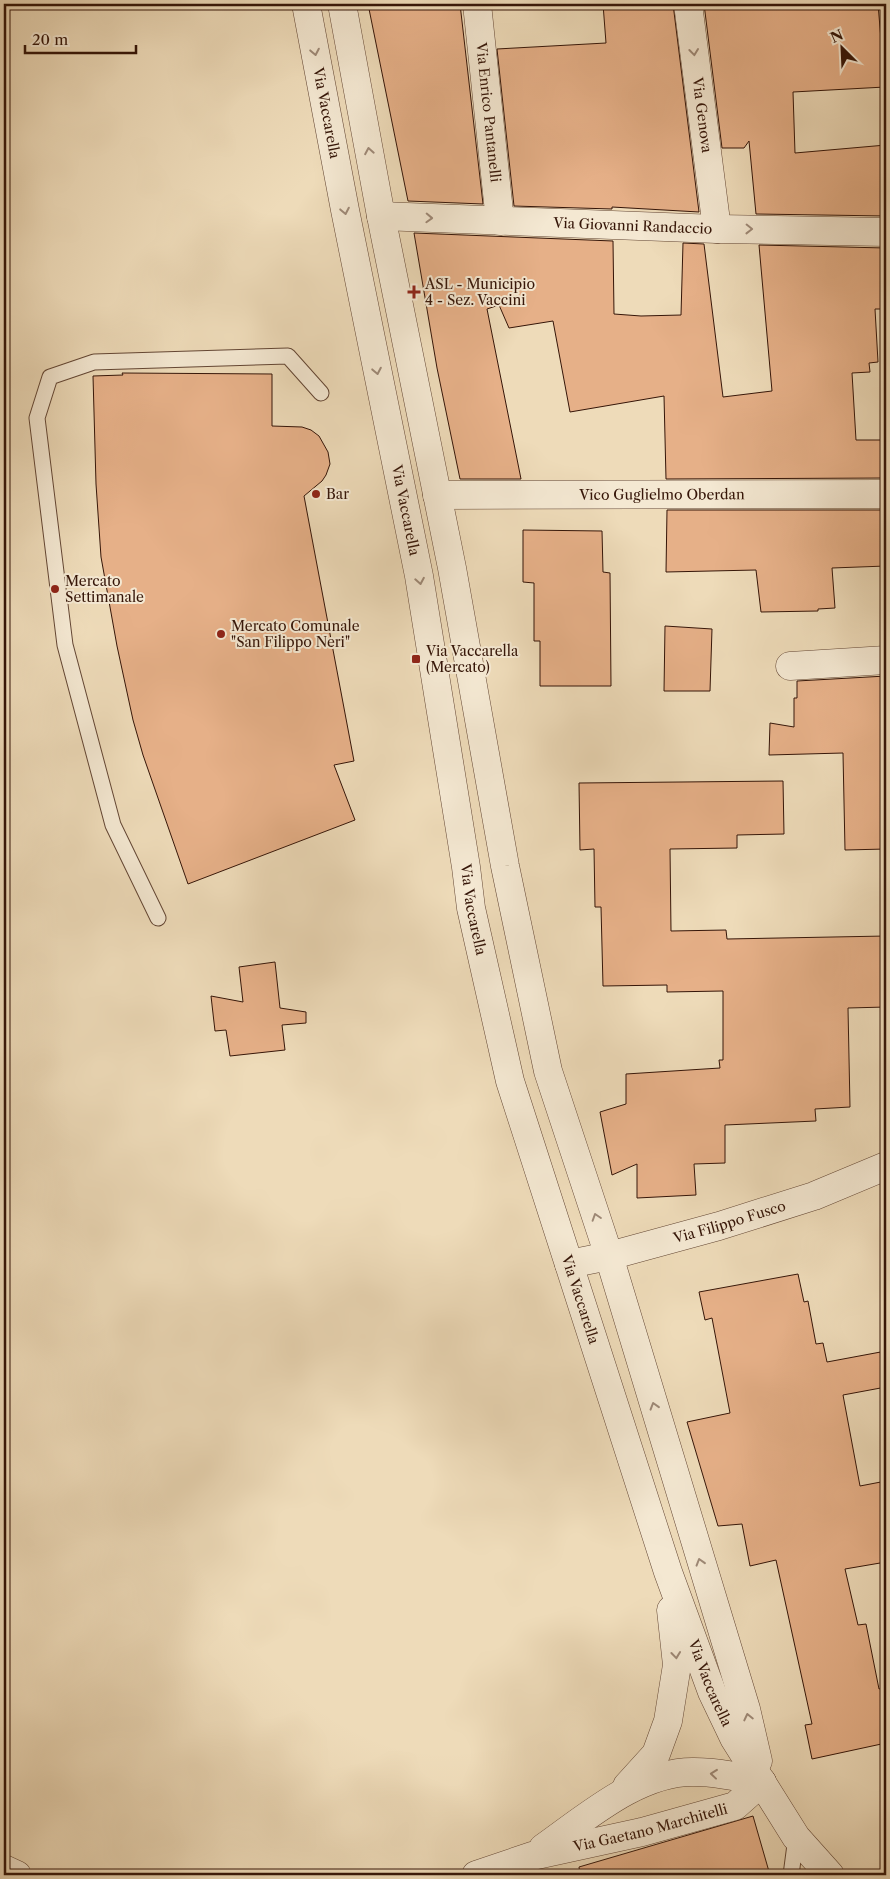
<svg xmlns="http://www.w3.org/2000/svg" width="890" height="1879" font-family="'Libre Caslon Text',serif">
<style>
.building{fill:#e6b088;stroke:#351508}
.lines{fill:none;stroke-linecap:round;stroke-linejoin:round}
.service-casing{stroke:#634634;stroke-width:17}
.minor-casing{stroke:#634634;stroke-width:29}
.service{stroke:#f4e8d2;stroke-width:15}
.minor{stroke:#f4e8d2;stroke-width:28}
.oneway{stroke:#9e8977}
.poi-dot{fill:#8f2418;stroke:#f4e8d2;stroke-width:2}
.labels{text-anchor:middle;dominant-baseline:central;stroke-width:4;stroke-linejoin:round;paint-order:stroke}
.street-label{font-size:14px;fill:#351508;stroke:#f4e8d2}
.poi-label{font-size:14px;fill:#351508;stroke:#f4e8d2;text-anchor:start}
</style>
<rect width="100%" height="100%" fill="#eedbb9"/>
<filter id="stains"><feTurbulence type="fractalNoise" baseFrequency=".004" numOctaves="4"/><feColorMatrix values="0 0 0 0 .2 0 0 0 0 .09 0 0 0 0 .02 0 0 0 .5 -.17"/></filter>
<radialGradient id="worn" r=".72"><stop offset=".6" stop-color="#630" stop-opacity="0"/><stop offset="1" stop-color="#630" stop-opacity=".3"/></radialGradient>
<!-- building -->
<g class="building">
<polygon points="368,4 460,4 483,204 408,201"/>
<polygon points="603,4 673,4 699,212 612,207 612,209 514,206 497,49 606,43"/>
<polygon points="704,4 878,4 885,87 793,92 795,153 886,145 886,216 756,214 749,141 744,148 722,148"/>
<polygon points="414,233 613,241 614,314 641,316 681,315 683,243 704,244 723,397 772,391 759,245 886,248 886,309 875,309 878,362 869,363 870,372 852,373 856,440 886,440 886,478 666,479 664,396 570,412 553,321 509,328 499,305 487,309 521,479 460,479 437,368"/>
<polygon points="122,373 272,374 272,426 302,427 311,430 319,436 328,452 330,464 326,475 322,481 304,496 354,761 334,765 355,820 188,884 143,755 133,720 117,646 101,557 96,484 93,376 123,375"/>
<polygon points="667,510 886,510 886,566 832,568 835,608 818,609 818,611 761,612 756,570 666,572"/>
<polygon points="523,530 602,531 603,572 610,573 611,686 540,686 540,641 534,641 534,583 523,582"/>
<polygon points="665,626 712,629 710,691 664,691"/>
<polygon points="886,676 886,849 845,850 843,753 769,755 770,723 794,727 794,698 797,698 797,681"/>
<polygon points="783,781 784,834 737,835 737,848 670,849 671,931 726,930 727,939 886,936 886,1007 848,1008 850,1107 815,1109 816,1121 725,1125 725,1163 694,1164 696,1195 637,1198 637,1164 612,1175 600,1112 626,1104 626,1074 720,1068 719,1060 723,1060 723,991 667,992 667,985 603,986 601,907 595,907 594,849 580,850 579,783"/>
<polygon points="275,962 280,1008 306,1012 306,1023 282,1025 285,1050 230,1056 226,1030 215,1031 211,996 243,1002 239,967"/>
<polygon points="798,1274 804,1302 808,1301 816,1344 823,1343 827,1362 886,1351 886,1387 843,1395 860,1486 886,1481 886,1562 845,1569 858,1625 866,1624 879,1689 886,1687 886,1743 812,1759 805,1725 812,1724 776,1560 750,1566 742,1524 718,1526 687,1422 730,1413 712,1318 705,1320 699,1292"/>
<polygon points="753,1816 770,1875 580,1875 579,1867"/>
</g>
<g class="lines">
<defs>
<g id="service">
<polyline points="158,918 113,825 65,645 37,418 50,377 94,362 288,356 321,393"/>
<polyline points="791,1875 796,1837"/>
</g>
<g id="minor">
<path id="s1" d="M306,4L345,210L419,576L466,867L471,908L510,1081L668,1572L712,1692L734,1738L796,1837L830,1875"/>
<polyline points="342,4 381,216 452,568 505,866 548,1071 609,1256 746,1709 758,1761"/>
<path id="s2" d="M477,4L500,221"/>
<path id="s3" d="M688,4L717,229"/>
<path id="s4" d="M381,216L717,229L886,232"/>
<path id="s5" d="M437,495L886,494"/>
<polyline points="790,666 886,660"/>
<path id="s6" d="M569,1264L609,1256L719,1226L814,1196L886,1166"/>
<polyline points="627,1786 656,1754 668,1721 677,1665 671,1610"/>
<path d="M543,1848C587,1817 639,1771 694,1772C717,1772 740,1777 762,1782"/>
<polyline points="4,1869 17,1875"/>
<path id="s7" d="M476,1875L532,1856L642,1832L735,1806L762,1782"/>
</g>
</defs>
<!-- service casing -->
<use href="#service" class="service-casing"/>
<!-- minor casing -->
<use href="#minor" class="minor-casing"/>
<!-- service -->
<use href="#service" class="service"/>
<!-- minor -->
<use href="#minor" class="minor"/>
</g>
<!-- one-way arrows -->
<defs><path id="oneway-chevron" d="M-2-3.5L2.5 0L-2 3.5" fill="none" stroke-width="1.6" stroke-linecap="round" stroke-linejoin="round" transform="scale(1.25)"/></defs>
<g class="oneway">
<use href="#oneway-chevron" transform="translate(315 52) rotate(79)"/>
<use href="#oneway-chevron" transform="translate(694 52) rotate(83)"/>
<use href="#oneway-chevron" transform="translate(369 151) rotate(-100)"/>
<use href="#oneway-chevron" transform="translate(345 211) rotate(79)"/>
<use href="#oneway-chevron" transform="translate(429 218) rotate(2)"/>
<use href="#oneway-chevron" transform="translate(749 229) rotate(1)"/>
<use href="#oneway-chevron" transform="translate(377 371) rotate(79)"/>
<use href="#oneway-chevron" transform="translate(420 581) rotate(80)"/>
<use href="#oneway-chevron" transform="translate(596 1217) rotate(-108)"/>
<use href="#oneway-chevron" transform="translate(654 1406) rotate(-107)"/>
<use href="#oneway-chevron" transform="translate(700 1562) rotate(-107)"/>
<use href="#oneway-chevron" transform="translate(676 1655) rotate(84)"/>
<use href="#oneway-chevron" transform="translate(748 1717) rotate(-103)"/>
<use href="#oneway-chevron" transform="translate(714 1774) rotate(-174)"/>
</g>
<!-- markers -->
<g class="poi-dot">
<path d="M411.5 284.5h5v5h5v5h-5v5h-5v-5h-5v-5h5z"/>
<circle cx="316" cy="494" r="5"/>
<circle cx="55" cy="589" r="5"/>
<circle cx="221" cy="634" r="5"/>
<rect x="411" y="654" width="10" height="10" rx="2.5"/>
</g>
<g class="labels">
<!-- street labels -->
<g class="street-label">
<text stroke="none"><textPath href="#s2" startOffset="109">Via Enrico Pantanelli</textPath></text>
<text stroke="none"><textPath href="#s1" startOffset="111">Via Vaccarella</textPath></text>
<text stroke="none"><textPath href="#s3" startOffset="112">Via Genova</textPath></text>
<text stroke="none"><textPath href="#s4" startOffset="252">Via Giovanni Randaccio</textPath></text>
<text stroke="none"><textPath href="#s5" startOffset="225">Vico Guglielmo Oberdan</textPath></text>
<text stroke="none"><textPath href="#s1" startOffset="516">Via Vaccarella</textPath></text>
<text stroke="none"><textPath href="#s1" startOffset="921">Via Vaccarella</textPath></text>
<text stroke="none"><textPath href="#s6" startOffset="166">Via Filippo Fusco</textPath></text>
<text stroke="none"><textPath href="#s1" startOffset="1326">Via Vaccarella</textPath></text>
<text stroke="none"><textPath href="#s1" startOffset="1731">Via Vaccarella</textPath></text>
<text stroke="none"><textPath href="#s7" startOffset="181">Via Gaetano Marchitelli</textPath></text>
</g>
<!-- poi labels -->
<g class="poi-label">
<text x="425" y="284">ASL - Municipio<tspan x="425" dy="16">4 - Sez. Vaccini</tspan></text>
<text x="326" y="494">Bar</text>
<text x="65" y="581">Mercato<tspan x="65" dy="16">Settimanale</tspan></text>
<text x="231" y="626">Mercato Comunale<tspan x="231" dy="16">"San Filippo Neri"</tspan></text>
<text x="426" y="651">Via Vaccarella<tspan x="426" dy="16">(Mercato)</tspan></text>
</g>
</g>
<!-- margin -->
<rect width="890" height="1879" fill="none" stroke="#eedbb9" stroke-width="20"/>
<rect x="5" y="5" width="880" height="1869" fill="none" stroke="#351508" stroke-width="2.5"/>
<rect x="10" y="10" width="870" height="1859" fill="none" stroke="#351508"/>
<!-- north arrow -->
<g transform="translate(842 48) rotate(336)" stroke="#f4e8d2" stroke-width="4" paint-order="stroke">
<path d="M0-4L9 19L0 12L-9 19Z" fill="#351508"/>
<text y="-8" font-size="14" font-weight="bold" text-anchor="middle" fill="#351508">N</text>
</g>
<!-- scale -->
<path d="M25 45v8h111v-8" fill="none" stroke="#351508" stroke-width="2.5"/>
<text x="32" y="45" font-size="15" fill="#351508" stroke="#f4e8d2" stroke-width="4" paint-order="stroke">20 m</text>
<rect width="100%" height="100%" filter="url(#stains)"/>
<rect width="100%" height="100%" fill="url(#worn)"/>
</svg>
